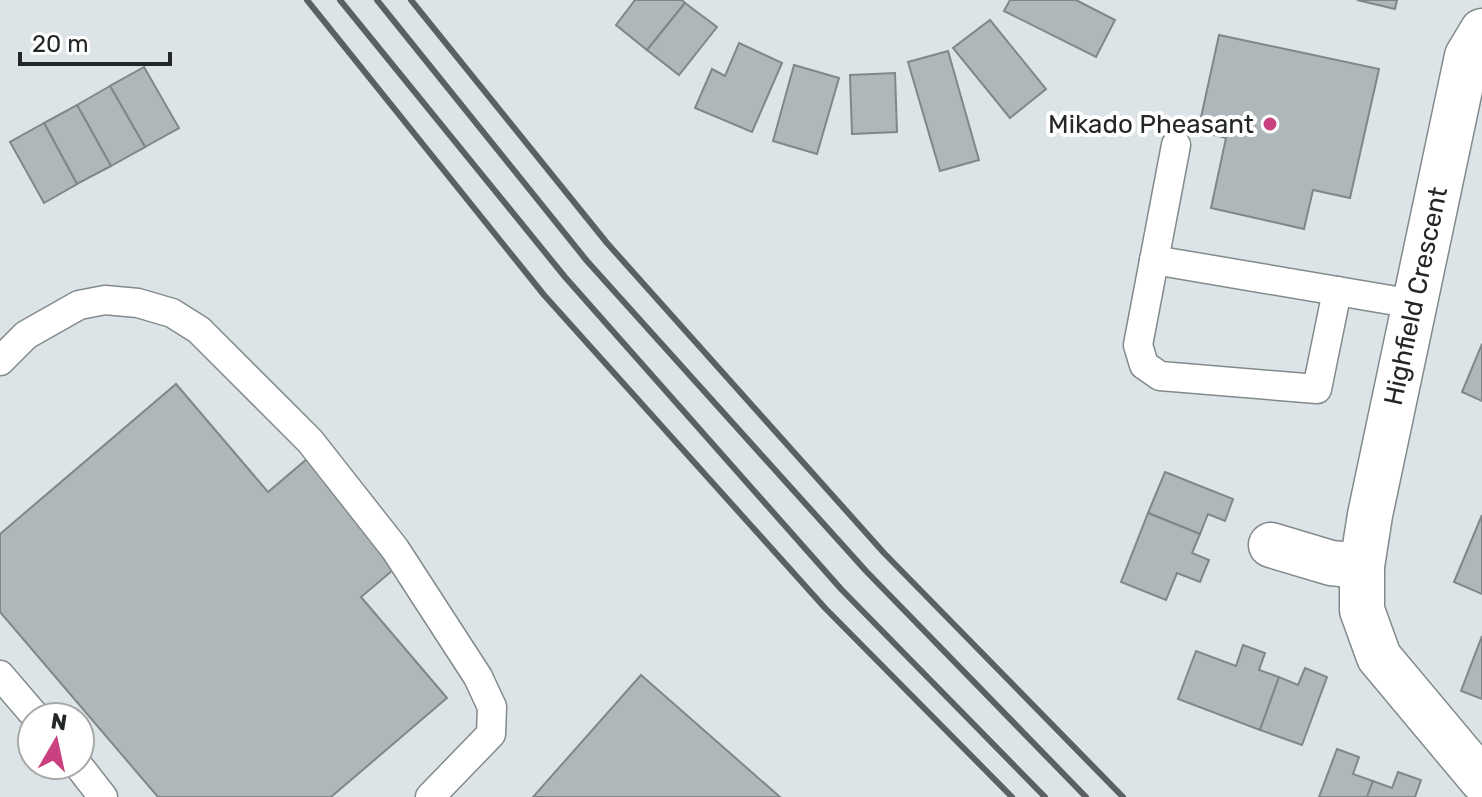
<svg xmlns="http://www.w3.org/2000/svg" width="1482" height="797" font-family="Rubik,sans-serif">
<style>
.building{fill:#afb7ba;stroke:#7f8789;stroke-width:2}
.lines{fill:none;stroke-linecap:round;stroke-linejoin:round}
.lane-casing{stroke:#828a8c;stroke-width:31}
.street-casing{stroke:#828a8c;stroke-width:47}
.lane{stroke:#fff;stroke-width:28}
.street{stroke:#fff;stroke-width:44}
.rail{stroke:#5b6061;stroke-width:6}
.poi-dot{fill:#c9427f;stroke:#fff;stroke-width:3}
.labels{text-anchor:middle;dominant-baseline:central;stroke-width:8;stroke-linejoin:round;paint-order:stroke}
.poi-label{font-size:26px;fill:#242728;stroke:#fff;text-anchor:end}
.street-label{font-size:26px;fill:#242728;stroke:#fff}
</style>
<rect width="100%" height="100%" fill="#dce4e7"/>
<!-- building -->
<g class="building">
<polygon points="635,0 682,0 685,3 647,50 616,25"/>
<polygon points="1010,0 1076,0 1115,20 1096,57 1004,11"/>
<polygon points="1357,0 1397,0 1395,9"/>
<polygon points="685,3 717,27 679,75 647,50"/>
<polygon points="990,20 1046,89 1010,118 953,48"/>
<polygon points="1219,35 1379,69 1350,198 1313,190 1304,229 1211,208 1226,138 1198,131"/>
<polygon points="739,43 782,63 752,132 695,108 712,69 725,76"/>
<polygon points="948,51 979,160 940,171 908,62"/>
<polygon points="794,65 839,78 817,154 773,141"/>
<polygon points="144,67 179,128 145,147 110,86"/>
<polygon points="895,73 897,132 852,134 850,75"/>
<polygon points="110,86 145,147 111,166 77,105"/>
<polygon points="77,105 111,166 77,184 44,123"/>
<polygon points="44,123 77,184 44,203 10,142"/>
<polygon points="1482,344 1482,401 1462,392"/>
<polygon points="176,384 268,492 307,459 399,565 361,597 447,698 331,797 158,797 0,612 0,534"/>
<polygon points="1165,472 1233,499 1225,521 1208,514 1200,534 1148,513"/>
<polygon points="1148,513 1200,534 1192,553 1209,560 1200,582 1177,573 1166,600 1121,582"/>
<polygon points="1482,515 1482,594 1454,582"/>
<polygon points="1482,636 1482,699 1461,691"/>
<polygon points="1243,645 1265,653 1259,670 1279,677 1260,730 1178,699 1196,651 1236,666"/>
<polygon points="1305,668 1327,677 1302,745 1260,730 1279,677 1298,685"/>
<polygon points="641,675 780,797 533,797"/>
<polygon points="1337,749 1359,757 1353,774 1373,781 1367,797 1319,797"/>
<polygon points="1398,772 1421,780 1415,797 1367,797 1373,781 1392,788"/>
</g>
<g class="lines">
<defs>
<g id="lane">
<polyline points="1176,145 1138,345 1144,365 1160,376 1317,389 1337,291"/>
<polyline points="1154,260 1414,304"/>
<polyline points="0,361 26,335 79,305 105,300 138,303 172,313 199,330 310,441 395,549 478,677 492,707 491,734 430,797"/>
<polyline points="0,675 36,717"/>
<polyline points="78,765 103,797"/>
</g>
<g id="street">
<polyline points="1482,31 1467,56 1370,515 1362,566 1362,610 1379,657 1482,780"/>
<polyline points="1271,545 1331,563 1362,566"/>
</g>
</defs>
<!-- lane casing -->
<use href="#lane" class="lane-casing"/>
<!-- street casing -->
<use href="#street" class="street-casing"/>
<!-- lane -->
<use href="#lane" class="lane"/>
<!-- street -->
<use href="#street" class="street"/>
<!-- rail -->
<g class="rail">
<polyline points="307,0 544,295 825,608 1012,797"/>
<polyline points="340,0 565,277 841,589 1045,797"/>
<polyline points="377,0 587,261 866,571 1086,797"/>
<polyline points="411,0 607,243 884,553 1123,797"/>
</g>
</g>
<!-- markers -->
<circle class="poi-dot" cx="1270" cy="124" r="8"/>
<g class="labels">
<!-- poi labels -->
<g class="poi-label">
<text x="1254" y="124">Mikado Pheasant</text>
</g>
<!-- street labels -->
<g class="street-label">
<text transform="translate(1416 296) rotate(-78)">Highfield Crescent</text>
</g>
</g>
<!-- north arrow -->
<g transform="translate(56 741) rotate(9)"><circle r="38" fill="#ffffff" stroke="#a7a9a9" stroke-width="2"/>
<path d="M0-6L14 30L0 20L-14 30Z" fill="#c9427f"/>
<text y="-12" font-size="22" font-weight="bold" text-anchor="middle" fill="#242728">N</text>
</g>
<!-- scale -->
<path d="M20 52v12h150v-12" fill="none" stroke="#242728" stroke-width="4"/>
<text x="32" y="52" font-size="24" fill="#242728" stroke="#ffffff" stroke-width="6" paint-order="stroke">20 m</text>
</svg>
